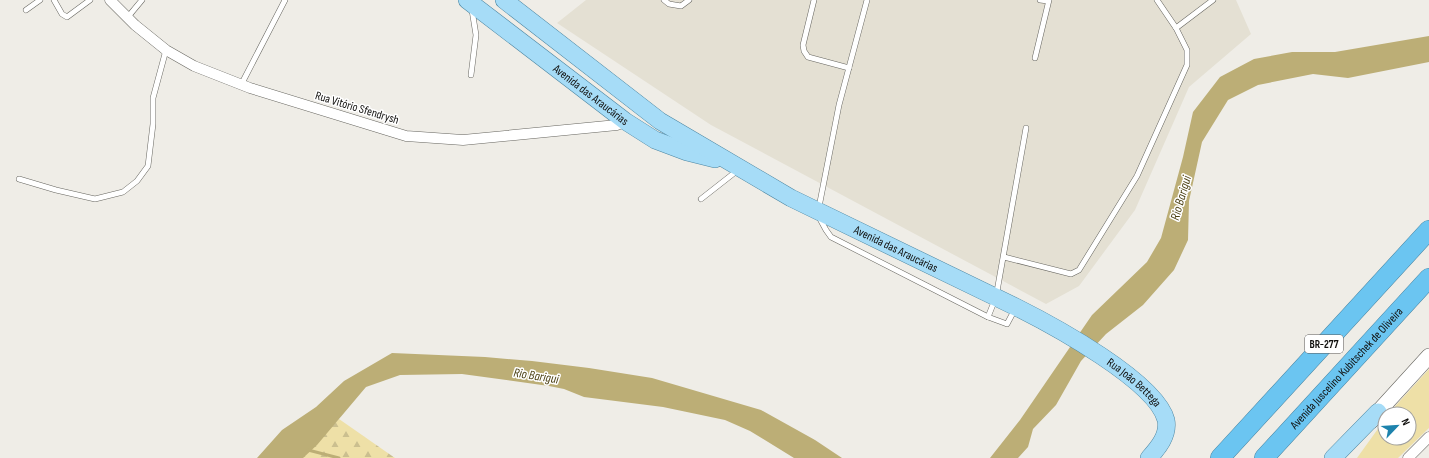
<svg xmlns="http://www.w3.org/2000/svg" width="1429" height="458" font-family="'Sofia Sans Condensed',sans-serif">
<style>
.built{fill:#e4e0d3}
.forest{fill:url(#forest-firs)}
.green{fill:#eee0a7}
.water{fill:#bcae76}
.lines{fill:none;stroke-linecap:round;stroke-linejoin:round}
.stream{stroke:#bcae76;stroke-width:3}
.lane-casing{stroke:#66655f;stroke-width:6}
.street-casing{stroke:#66655f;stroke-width:11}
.secondary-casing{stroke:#66655f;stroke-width:16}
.primary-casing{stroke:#4b85a1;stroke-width:18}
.highway-casing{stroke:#4b85a1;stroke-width:20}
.lane{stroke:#fff;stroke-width:5}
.street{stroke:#fff;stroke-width:10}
.secondary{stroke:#fff;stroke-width:15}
.primary{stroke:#a6dcf7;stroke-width:17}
.highway{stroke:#6bc5f1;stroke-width:19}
.labels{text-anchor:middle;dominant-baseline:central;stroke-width:3;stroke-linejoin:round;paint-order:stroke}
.shield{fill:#fff;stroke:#585756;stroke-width:1}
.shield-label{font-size:11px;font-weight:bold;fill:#100f0d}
.street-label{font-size:12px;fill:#100f0d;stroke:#fff}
.water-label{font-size:13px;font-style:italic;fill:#4a3f12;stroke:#fff}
</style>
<defs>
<pattern id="forest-firs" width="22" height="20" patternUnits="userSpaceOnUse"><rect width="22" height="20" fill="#eee0a7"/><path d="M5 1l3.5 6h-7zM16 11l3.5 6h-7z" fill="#cbbf8f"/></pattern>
</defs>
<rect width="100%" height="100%" fill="#efede7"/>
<!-- built -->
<polygon class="built" points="586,0 1236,0 1251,34 1189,87 1135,210 1079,286 1046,304 711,125 557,23"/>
<!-- forest -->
<polygon class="forest" points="339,419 395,458 301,458"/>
<!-- green -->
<polygon class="green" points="1429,369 1429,428 1398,458 1357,458 1385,419 1385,438 1409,438 1409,414 1388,414"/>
<!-- water -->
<g class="water">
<polygon points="1429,36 1429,62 1348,78 1313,74 1258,85 1228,100 1202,142 1189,201 1188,240 1174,270 1143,305 1106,334 1081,361 1056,405 1033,429 1028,447 1018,458 990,458 1020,420 1092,315 1147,262 1161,238 1183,157 1193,112 1220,77 1254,59 1292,52 1335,52"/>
<polygon points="392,353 485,357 532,361 589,368 652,378 761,410 815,440 842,458 794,458 750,431 725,420 663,407 584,397 564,389 549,386 462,374 400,375 366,387 317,445 303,458 257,458 282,430 316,407 344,381"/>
</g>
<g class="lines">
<!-- stream -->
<polyline class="stream" points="308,450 339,458"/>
<defs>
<g id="lane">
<polyline points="54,0 62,14 67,17 90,0"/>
<polyline points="664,0 669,4 681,6 689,0"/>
<polyline points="814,0 803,45 804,51 808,57 849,68"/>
<polyline points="1040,0 1048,1"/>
<polyline points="26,10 40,0"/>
<polyline points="127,18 142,0"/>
<polyline points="1176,28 1213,0"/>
<polyline points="1035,58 1049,0"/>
<polyline points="471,75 476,35 472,10"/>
<polyline points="241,85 285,0"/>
<polyline points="19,179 56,190 95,199 123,192 137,181 148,166 153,124 153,98 166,50"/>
<polyline points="701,199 738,170"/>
<polyline points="819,207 839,105 867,0"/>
<polyline points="819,217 826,230 831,237 988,317 1007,324 1015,309"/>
<polyline points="1004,257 1071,274 1079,270 1137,176 1187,65 1187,50 1176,28 1157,0"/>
<polyline points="988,317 996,297 1026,128"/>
</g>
<g id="street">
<polyline points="110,0 135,25 166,50 194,66 250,88 406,136 463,140 617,125 625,121"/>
<polyline points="1408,458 1429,437"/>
</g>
<polyline id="secondary" points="1371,421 1378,412 1429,356"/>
<g id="primary">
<path id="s1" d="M467,0L625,121L655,140L687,152L715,159"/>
<path id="s2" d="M504,0L660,121L791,198L1016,307C1052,325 1156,381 1166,420C1169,435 1158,448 1149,458"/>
<polyline points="1333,458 1378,412"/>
</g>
<g id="highway">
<polyline points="1220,458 1429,230"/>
<path id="s3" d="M1264,458L1429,278"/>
</g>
</defs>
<!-- lane casing -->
<use href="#lane" class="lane-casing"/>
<!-- street casing -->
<use href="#street" class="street-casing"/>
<!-- secondary casing -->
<use href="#secondary" class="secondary-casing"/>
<!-- primary casing -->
<use href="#primary" class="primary-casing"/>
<!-- highway casing -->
<use href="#highway" class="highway-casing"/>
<!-- lane -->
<use href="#lane" class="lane"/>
<!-- street -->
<use href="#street" class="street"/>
<!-- secondary -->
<use href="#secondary" class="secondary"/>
<!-- primary -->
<use href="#primary" class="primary"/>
<!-- highway -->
<use href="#highway" class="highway"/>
</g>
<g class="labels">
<!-- shield labels -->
<rect class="shield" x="1305" y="335" width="38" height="18" rx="3"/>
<g class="shield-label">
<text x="1324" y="344">BR-277</text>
</g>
<!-- street labels -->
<g class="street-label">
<text stroke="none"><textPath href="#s1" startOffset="156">Avenida das Araucárias</textPath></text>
<text transform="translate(357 108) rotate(17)">Rua Vitório Sfendrysh</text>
<text stroke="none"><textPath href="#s2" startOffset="466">Avenida das Araucárias</textPath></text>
<text stroke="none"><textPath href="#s3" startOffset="122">Avenida Juscelino Kubitschek de Oliveira</textPath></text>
<text stroke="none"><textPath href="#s2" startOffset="740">Rua João Bettega</textPath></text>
</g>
<!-- water labels -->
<g class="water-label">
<text transform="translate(1181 198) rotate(-74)">Rio Barigui</text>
<text transform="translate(536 376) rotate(9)">Rio Barigui</text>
</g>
</g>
<!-- north arrow -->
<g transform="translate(1397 426) rotate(65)"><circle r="19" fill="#ffffff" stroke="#9f9f9e"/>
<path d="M0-3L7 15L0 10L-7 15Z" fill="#1d83ad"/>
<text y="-6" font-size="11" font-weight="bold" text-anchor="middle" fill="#100f0d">N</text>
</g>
</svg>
